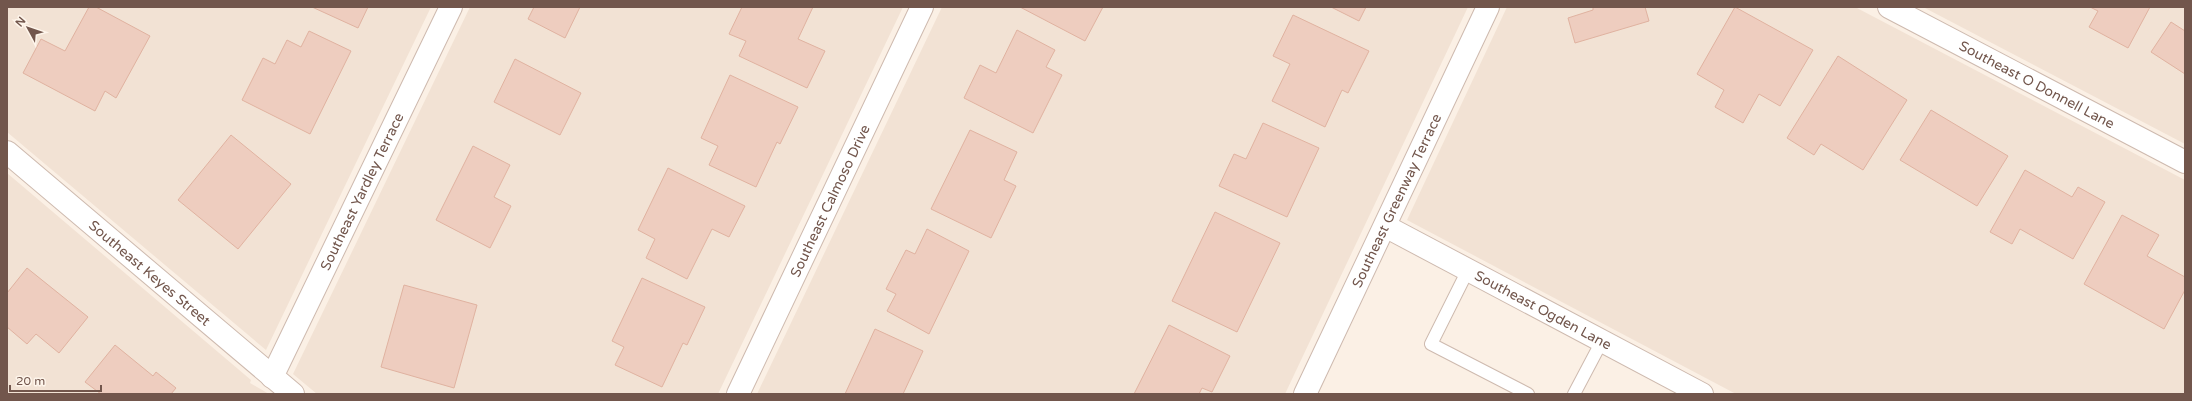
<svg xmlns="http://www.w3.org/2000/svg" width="2192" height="401" font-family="'Varela Round',sans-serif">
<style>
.residential{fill:#f2e2d4}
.building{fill:#eecdbf;stroke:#e0b2a0}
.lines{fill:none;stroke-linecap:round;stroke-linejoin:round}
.service-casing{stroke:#cebaaf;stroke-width:14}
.minor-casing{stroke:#cebaaf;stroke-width:24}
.service{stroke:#fff;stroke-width:12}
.minor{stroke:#fff;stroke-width:22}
.labels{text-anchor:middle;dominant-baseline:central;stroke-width:3;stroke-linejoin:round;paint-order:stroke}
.street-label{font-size:14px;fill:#72564c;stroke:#fef5eb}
</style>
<rect width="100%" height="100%" fill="#fbf0e5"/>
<!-- residential -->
<g class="residential">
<polygon points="7,7 431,7 266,350 7,132"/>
<polygon points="470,7 903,7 718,394 317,394 293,374"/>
<polygon points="942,7 1468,7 1285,394 757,394"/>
<polygon points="1507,7 1855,7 2185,180 2185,394 1736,394 1407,220"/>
<polygon points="1923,7 2185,7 2185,144"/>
<polygon points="7,173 251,380 250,383 269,394 7,394"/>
</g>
<!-- building -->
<g class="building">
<polygon points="89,7 96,7 150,36 116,98 105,91 95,111 23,73 41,39 65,51"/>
<polygon points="312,7 368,7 358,28"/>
<polygon points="534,7 580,7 565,38 528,19"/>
<polygon points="742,7 813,7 798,39 825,51 807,88 739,56 746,41 729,34"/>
<polygon points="1020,7 1103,7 1085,41"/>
<polygon points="1331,7 1366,7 1359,21"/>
<polygon points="1593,7 1645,7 1649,21 1575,43 1568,18 1593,10"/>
<polygon points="1735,7 1813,50 1780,106 1759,94 1743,123 1715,107 1724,90 1697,74"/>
<polygon points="2090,7 2150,7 2128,48 2089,27 2098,11"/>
<polygon points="1293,15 1369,51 1348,93 1342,90 1325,127 1272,101 1290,64 1273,56"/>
<polygon points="2171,22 2185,31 2185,74 2151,52"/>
<polygon points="1017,30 1055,50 1046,67 1062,75 1033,133 964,98 980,65 996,73"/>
<polygon points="309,31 351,51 310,134 242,100 263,58 275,64 287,40 301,47"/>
<polygon points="1838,56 1907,100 1863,170 1821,144 1814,155 1787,138"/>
<polygon points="515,59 581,93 560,135 494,102"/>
<polygon points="730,75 798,107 780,144 777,142 756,187 709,165 718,146 701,138"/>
<polygon points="1931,110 2008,156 1977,206 1900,160"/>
<polygon points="1263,123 1319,148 1287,217 1219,186 1234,154 1246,159"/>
<polygon points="970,130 1017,152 1004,180 1016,186 991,238 931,209"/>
<polygon points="231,135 291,184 238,249 178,200"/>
<polygon points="473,146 510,165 494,197 511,206 490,248 436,220"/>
<polygon points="668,168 745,206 729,237 712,229 687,279 646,258 655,239 638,230"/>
<polygon points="2025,170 2072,197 2078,187 2105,202 2073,259 2020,229 2012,244 1990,232"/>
<polygon points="1215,212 1280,243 1237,332 1172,301"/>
<polygon points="2122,215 2159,235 2147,256 2185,277 2185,290 2164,329 2084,284"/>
<polygon points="927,229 969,251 929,334 887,311 896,294 886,289 906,250 915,254"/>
<polygon points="27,268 88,317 59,353 36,334 27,344 7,327 7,293"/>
<polygon points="642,278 705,307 687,345 683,343 662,387 615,365 624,347 612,341"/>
<polygon points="404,285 477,305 454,388 381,367"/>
<polygon points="1169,325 1230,356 1212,392 1202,388 1199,394 1134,394"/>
<polygon points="875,329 923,351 903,394 845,394"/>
<polygon points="115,345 153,376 156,372 176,388 171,394 101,394 85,382"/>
</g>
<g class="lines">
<defs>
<g id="service">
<polyline points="1468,270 1431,344 1528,394"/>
<polyline points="1574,394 1602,341"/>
</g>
<g id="minor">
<path id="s1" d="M1889,7L2185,162"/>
<path id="s2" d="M7,152L293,394"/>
<path id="s3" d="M1385,226L1702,394"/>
<path id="s4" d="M272,377L451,7"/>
<path id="s5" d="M738,394L922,7"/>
<path id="s6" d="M1305,394L1488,7"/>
</g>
</defs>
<!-- service casing -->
<use href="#service" class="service-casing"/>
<!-- minor casing -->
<use href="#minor" class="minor-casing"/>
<!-- service -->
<use href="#service" class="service"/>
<!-- minor -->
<use href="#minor" class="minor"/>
</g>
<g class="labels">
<!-- street labels -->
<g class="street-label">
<text stroke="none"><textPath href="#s1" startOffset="167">Southeast O Donnell Lane</textPath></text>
<text stroke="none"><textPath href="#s4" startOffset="206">Southeast Yardley Terrace</textPath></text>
<text stroke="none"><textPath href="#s5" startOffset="214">Southeast Calmoso Drive</textPath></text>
<text stroke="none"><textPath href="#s6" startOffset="214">Southeast Greenway Terrace</textPath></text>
<text stroke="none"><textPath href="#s2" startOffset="187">Southeast Keyes Street</textPath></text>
<text stroke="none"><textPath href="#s3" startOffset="179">Southeast Ogden Lane</textPath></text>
</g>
</g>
<!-- border -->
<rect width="2192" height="401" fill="none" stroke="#72564c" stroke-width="16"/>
<!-- north arrow -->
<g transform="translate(28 28) rotate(310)" stroke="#fef5eb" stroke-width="3" paint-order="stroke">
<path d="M0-3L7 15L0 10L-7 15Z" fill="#72564c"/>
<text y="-6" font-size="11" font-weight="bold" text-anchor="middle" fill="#72564c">N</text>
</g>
<!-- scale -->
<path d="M10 385v6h91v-6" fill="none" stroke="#72564c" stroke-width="2"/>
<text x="16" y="385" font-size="12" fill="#72564c" stroke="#fef5eb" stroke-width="3" paint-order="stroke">20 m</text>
</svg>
